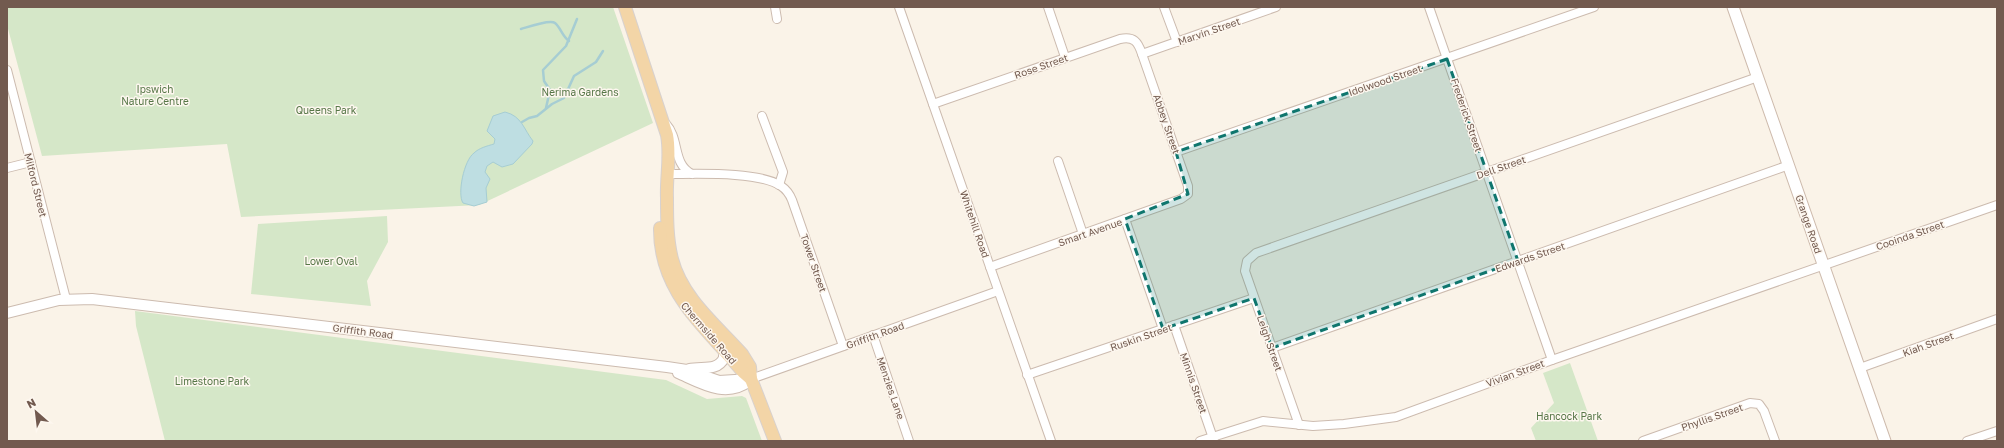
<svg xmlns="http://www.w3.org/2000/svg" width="2004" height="448" font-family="'Golos Text',sans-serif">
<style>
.green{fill:#d5e7c8}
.water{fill:#bedee2;stroke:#a6cdd3}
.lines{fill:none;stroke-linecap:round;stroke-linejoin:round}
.stream{stroke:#a6cdd3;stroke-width:2.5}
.minor-casing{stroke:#ccbbaf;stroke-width:10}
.tertiary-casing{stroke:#ccbbaf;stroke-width:12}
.secondary-casing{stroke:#cebbad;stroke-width:13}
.primary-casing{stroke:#d8d1ce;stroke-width:14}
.minor{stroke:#fff;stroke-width:8}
.tertiary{stroke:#fff;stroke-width:10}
.secondary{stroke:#fff;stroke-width:11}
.primary{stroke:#f3d5a7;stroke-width:12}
.marked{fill:#0f766e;fill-opacity:0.2;stroke:#0f766e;stroke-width:3;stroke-dasharray:8 5;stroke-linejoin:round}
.labels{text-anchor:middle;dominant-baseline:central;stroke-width:3;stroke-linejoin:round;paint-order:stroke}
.street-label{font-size:10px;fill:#725a4f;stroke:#fdf7ef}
.park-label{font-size:10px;fill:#577748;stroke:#fdf7ef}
</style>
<rect width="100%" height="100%" fill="#faf3e8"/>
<!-- green -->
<g class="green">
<polygon points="7,7 613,7 653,123 479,205 241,217 227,144 42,156 7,25"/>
<polygon points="387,216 388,242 367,281 371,306 251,294 258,224"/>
<polygon points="135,311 666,380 707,399 742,396 746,398 762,441 165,441 136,326"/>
<polygon points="1570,363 1598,441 1536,441 1531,428 1554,403 1543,373"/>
</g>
<!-- water -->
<path class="water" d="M505,112C522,116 524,130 533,141L532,144L513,164L502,167L493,162L487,166L485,172L490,179L486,188L487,202L474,206L463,203C457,194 464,160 474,153C479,148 487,146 494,144L495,139L487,131L493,116Z"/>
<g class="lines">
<!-- stream -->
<g class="stream">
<path d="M521,29C528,27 550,19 555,23C561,28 562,36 569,41"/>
<polyline points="546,108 550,90 544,81 543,70 566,46 577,19"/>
<polyline points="522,122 529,118 537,116 552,104 564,98 574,76 596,62 603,51"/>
</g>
<defs>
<g id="minor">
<polyline points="775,7 777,19"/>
<polyline points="899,7 1051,441"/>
<polyline points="1048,7 1065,57"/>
<polyline points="1164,7 1177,42"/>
<polyline points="1429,7 1552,360"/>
<polyline points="1142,54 1276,7"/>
<polyline points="7,70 66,299"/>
<path d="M933,104L1120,39C1134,36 1138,42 1142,54L1188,186V194L1181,199L990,267"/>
<polyline points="762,116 783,172 779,185"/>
<path d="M666,124C680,139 672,164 692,174"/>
<polyline points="1176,152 1594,7"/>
<polyline points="1058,161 1083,234"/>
<polyline points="7,168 31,162"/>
<path d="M669,174C697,174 758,171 781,186C787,190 790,195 792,200L843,346"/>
<polyline points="1125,219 1163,329"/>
<polyline points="1174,325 1214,441"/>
<polyline points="873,335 909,441"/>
<polyline points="1272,348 1789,165"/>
<polyline points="1860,368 1997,319"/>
<polyline points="1027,375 1254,298"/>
<polyline points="751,379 998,291"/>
<polyline points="1299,425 1245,271 1247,261 1256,253 1758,77"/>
<polyline points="1200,441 1263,421 1313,426 1344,424 1396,417 1552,360 1997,205"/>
<polyline points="1643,441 1750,403 1759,404 1764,411 1775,441"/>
<polyline points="1967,441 1997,431"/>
</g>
<g id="tertiary">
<polyline points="7,313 59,300 92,299 667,367 687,370 719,381 751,379"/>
<path d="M689,369C702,366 717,372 724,358V348"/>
<path d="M678,373C701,383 726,399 749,381"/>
</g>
<polyline id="secondary" points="1733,7 1885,441"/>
<g id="primary">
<path d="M625,7L667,135C671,156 666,177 667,198C667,219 667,239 672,259C682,298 716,325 742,354L750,367L751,379L775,441"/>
<path d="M660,228C659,292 706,327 743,372L751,379"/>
</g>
</defs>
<!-- minor casing -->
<use href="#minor" class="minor-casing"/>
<!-- tertiary casing -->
<use href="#tertiary" class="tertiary-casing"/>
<!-- secondary casing -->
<use href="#secondary" class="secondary-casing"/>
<!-- primary casing -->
<use href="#primary" class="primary-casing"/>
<!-- minor -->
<use href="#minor" class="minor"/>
<!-- tertiary -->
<use href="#tertiary" class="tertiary"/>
<!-- secondary -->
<use href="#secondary" class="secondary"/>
<!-- primary -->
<use href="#primary" class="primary"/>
</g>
<!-- marked area -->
<path class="marked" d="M1447,59L1518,261L1272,348L1254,298L1163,329L1125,219L1188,194L1176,152Z"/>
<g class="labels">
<!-- street labels -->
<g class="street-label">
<text transform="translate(1209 31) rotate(-19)">Marvin Street</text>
<text transform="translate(1041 66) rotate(-19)">Rose Street</text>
<text transform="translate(1385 80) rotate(-19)">Idolwood Street</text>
<text transform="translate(1467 115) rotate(71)">Frederick Street</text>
<text transform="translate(1167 124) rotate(71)">Abbey Street</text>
<text transform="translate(1501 167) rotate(-19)">Dell Street</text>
<text transform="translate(36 185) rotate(76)">Milford Street</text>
<text transform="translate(975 224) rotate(71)">Whitehill Road</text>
<text transform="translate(1809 224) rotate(71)">Grange Road</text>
<text transform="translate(1090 232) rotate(-19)">Smart Avenue</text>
<text transform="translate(1910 235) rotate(-19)">Cooinda Street</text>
<text transform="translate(1530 257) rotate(-19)">Edwards Street</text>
<text transform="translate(814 263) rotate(71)">Tower Street</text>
<text transform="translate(363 331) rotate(7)">Griffith Road</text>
<text transform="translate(709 333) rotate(49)">Chermside Road</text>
<text transform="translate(875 335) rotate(-20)">Griffith Road</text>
<text transform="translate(1141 337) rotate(-19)">Ruskin Street</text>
<text transform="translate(1270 343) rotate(71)">Leigh Street</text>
<text transform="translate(1928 344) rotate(-20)">Kiah Street</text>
<text transform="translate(1515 373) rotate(-20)">Vivian Street</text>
<text transform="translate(1194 383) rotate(71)">Minnis Street</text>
<text transform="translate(891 388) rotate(71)">Menzies Lane</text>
<text transform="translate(1712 417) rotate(-19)">Phyllis Street</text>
</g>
<!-- park labels -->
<g class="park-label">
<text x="155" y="89">Ipswich<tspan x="155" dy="12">Nature Centre</tspan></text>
<text x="580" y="92">Nerima Gardens</text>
<text x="326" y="110">Queens Park</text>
<text x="331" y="261">Lower Oval</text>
<text x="212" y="381">Limestone Park</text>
<text x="1569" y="416">Hancock Park</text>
</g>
</g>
<!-- border -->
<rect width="2004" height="448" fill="none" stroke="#725a4f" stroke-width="16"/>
<!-- north arrow -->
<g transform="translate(36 412) rotate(332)" stroke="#fdf7ef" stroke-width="3" paint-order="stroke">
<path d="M0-3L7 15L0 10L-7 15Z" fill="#725a4f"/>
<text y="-6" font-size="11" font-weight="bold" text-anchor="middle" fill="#725a4f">N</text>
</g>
</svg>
